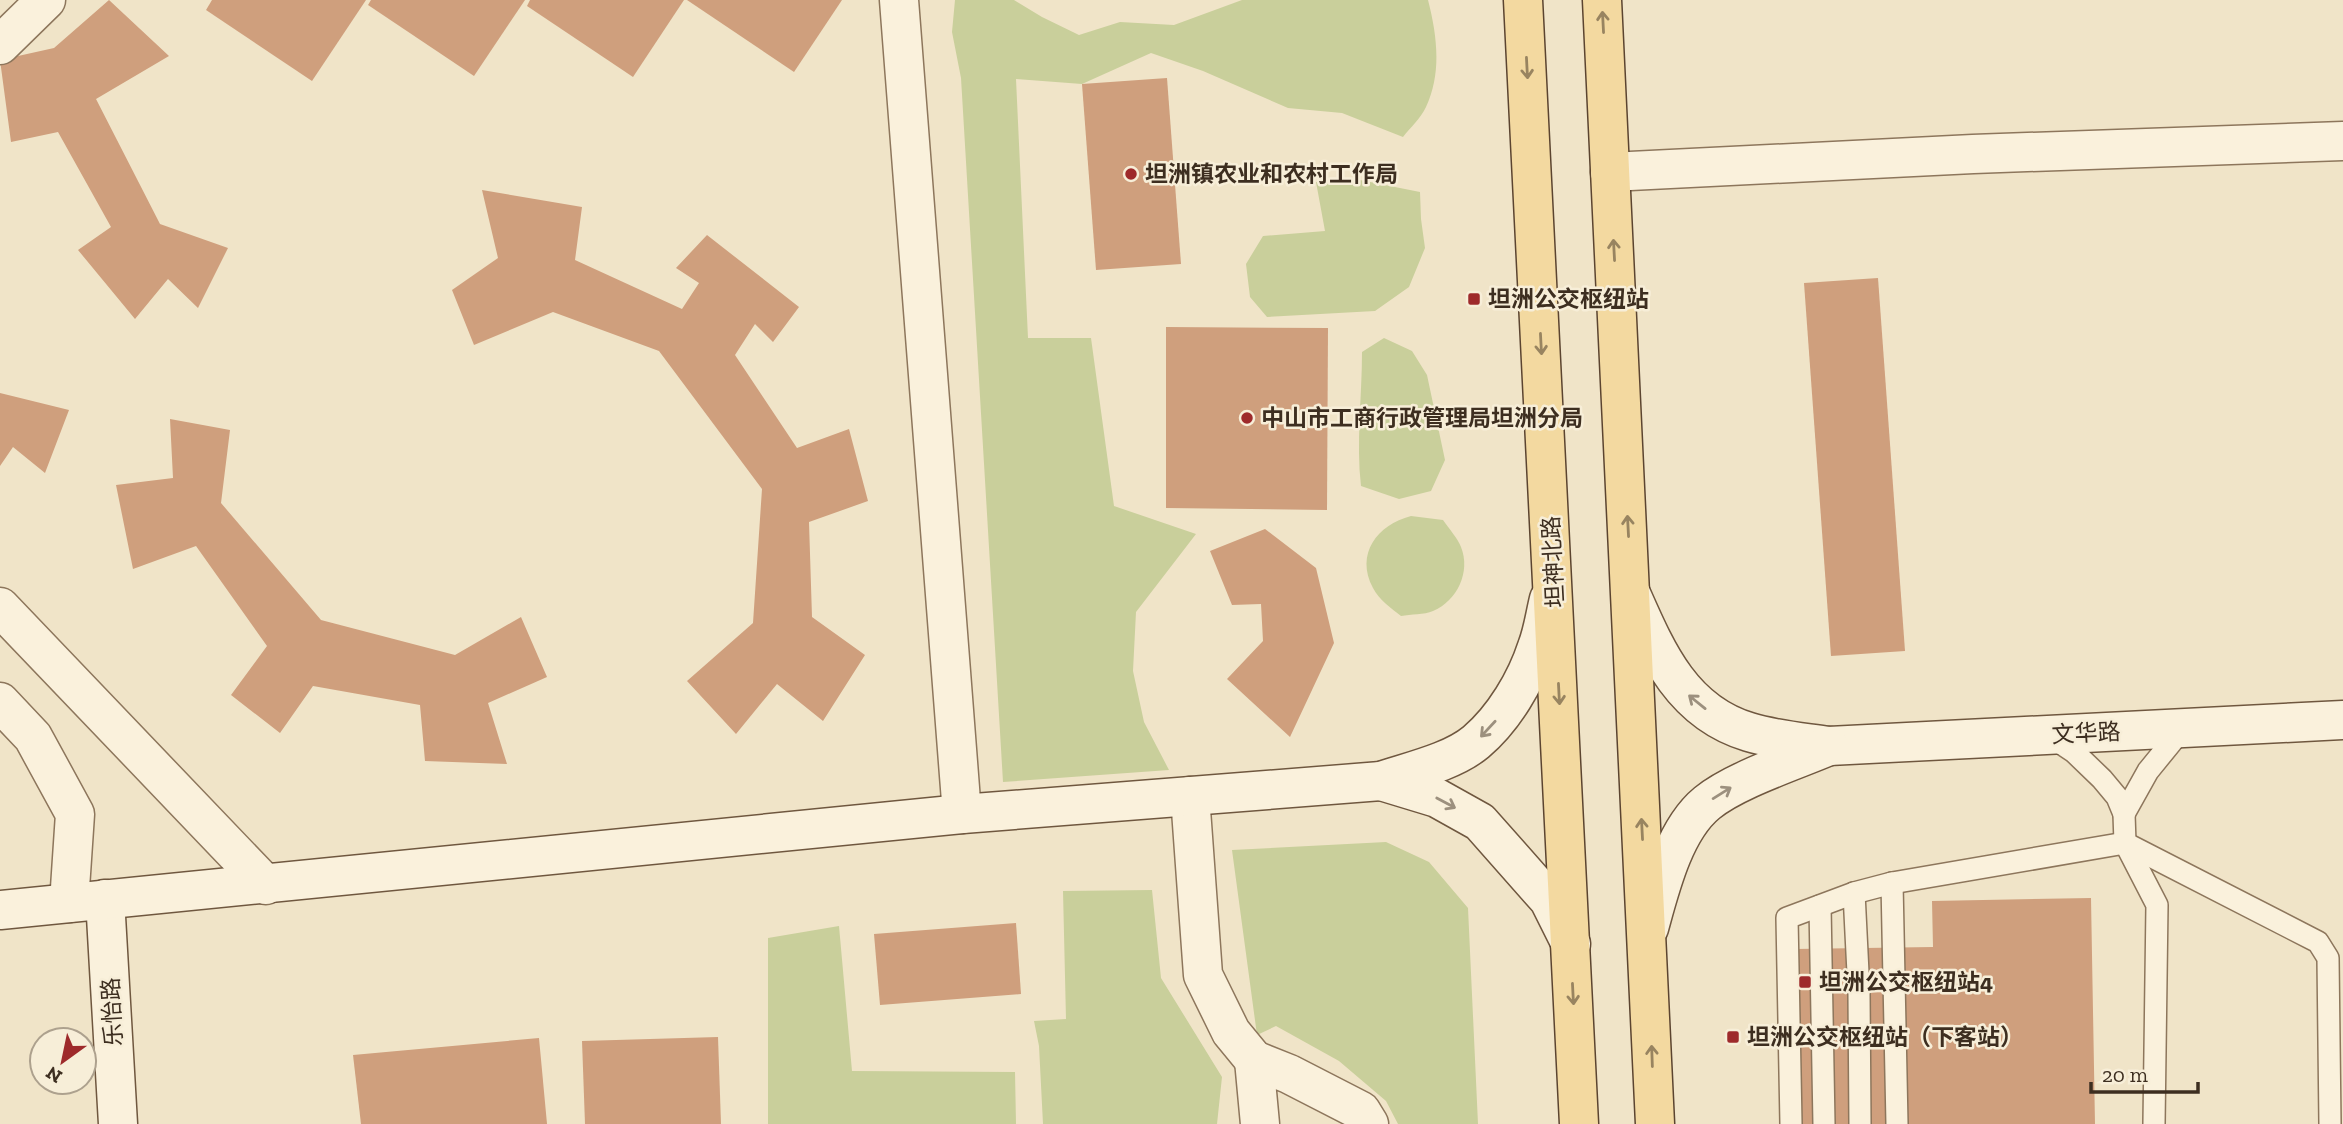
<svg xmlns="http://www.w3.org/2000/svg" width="2343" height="1124" font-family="'Zilla Slab','Noto Sans SC',serif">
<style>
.green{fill:#c9cf9b}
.building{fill:#cf9f7d}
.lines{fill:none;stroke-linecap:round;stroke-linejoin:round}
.lane-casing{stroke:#8d765c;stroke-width:24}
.street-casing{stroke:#8d765c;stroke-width:41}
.secondary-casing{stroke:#6f573f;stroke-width:41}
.primary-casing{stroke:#5b4430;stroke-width:41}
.lane{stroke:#faf1dc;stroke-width:21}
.street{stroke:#faf1dc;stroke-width:38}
.secondary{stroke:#faf1dc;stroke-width:38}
.primary{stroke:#f3d9a0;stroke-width:38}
.oneway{stroke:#988460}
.oneway2{stroke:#9c907e}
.poi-dot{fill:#9e2a2b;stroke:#f7eed8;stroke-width:2.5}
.labels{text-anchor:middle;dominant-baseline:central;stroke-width:5;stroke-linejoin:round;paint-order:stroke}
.poi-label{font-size:23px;font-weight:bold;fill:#3d2e20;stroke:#f7eed8;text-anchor:start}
.street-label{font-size:23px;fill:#3d2e20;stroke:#f7eed8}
</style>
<rect width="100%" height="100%" fill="#f0e4c8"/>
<!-- green -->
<g class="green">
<path d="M955,0H1014L1042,17L1079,35L1120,22L1174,25L1242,0H1428C1437,35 1442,73 1426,107C1421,118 1410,128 1403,137L1342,113L1288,108L1203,71L1151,53L1082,84L1016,79L1028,338H1091L1114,506L1196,534L1136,612L1133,671L1144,722L1169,770L1003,782L961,78L952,32Z"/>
<polygon points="1350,178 1420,192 1421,219 1425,248 1409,287 1375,311 1267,317 1250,297 1246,264 1263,236 1325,231 1316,182"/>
<path d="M1384,338L1412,351L1427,375L1445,460L1431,491L1399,499L1361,486C1356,443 1362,396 1362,352Z"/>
<path d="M1411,516L1443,520C1449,529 1457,537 1461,547C1471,572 1457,601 1433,611C1424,615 1411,614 1401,616C1391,608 1379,600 1373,588C1355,554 1377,525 1411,516Z"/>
<polygon points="1386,842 1429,862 1468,908 1478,1124 1398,1124 1386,1101 1339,1061 1276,1026 1257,1035 1232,850"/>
<polygon points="1152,890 1161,978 1222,1077 1217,1124 1043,1124 1039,1046 1034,1021 1066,1019 1063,891"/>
<polygon points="839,926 852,1071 1015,1072 1016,1124 768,1124 768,938"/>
</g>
<!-- building -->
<g class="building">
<polygon points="109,0 169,56 96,99 160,224 228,248 198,308 168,279 135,319 78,250 111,227 58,132 11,142 0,60 54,48"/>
<polygon points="212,0 366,0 312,81 206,10"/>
<polygon points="371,0 525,0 474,76 368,5"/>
<polygon points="530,0 684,0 633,77 527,6"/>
<polygon points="687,0 842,0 794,72"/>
<polygon points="1167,78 1181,264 1096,270 1082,84"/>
<polygon points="482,190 582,207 575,260 682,309 699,283 676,268 707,235 799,307 773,342 755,324 735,355 797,448 849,429 868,501 809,522 812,617 865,655 823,721 777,684 736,734 687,681 753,623 762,489 659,351 553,312 474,345 452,290 498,258"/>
<polygon points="1878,278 1905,651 1831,656 1804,283"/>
<polygon points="1166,327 1328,328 1327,510 1166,508"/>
<polygon points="0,393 69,410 45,473 13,447 0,466"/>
<polygon points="170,419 230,430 221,503 321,620 455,655 521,617 547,677 488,703 507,764 425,761 420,705 313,686 280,733 231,695 267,646 196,546 133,569 116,485 173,478"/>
<polygon points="1265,529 1316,568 1334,643 1290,737 1227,679 1263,641 1261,604 1232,605 1210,551"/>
<polygon points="2091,898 2095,1124 1799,1124 1795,949 1933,947 1932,901"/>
<polygon points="1016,923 1021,994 880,1005 874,934"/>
<polygon points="718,1037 721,1124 585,1124 582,1041"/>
<polygon points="539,1038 547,1124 361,1124 353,1055"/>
</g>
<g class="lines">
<defs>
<g id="lane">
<polyline points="2053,738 2074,752 2102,779 2117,797 2124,814 2125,843 2157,905 2154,1124"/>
<polyline points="2124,814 2148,771 2183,728"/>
<polyline points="1892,883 1897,1124"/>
<polyline points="1854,893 1859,993 1860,1124"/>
<polyline points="1820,906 1824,1124"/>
<polyline points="1791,1124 1787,918 1854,893 1892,883 2125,843 2318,942 2328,958 2330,1124"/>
</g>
<g id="street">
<polyline points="899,0 962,814"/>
<polyline points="0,45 46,0"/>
<polyline points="1610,172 1973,154 2343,141"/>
<polyline points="0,607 266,885"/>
<polyline points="0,702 33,737 75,814 69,903"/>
<polyline points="1190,796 1203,975 1231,1032 1254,1060"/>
<polyline points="1260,1124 1254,1060 1289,1074 1361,1111 1369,1124"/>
</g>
<g id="secondary">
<path d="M1631,594C1657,653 1682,712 1749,732C1775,740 1802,742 1829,746L2343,720"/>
<polyline points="1381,781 1437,798 1480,822 1549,900 1571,944"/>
<polyline points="105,899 118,1124"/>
<path d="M0,910L962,814L1381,781C1411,771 1452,762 1476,742C1504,718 1526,681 1537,647C1543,632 1545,615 1549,599"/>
<path d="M1649,928C1660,888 1674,830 1707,803C1735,780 1794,761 1829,746"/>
</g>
<g id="primary">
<polyline points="1523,0 1579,1124"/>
<polyline points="1602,0 1655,1124"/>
</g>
</defs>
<!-- lane casing -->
<use href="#lane" class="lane-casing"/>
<!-- street casing -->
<use href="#street" class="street-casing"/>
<!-- secondary casing -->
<use href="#secondary" class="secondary-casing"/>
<!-- primary casing -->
<use href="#primary" class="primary-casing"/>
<!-- lane -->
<use href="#lane" class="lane"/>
<!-- street -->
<use href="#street" class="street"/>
<!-- secondary -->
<use href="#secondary" class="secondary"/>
<!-- primary -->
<use href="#primary" class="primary"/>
</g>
<!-- one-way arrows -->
<defs><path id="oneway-shaft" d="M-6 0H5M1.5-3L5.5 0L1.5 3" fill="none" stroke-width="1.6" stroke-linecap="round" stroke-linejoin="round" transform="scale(1.75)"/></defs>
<g class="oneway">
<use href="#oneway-shaft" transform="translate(1603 22) rotate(-93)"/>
<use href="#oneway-shaft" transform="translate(1527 68) rotate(87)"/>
<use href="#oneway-shaft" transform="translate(1614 250) rotate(-93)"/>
<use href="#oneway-shaft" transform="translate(1541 344) rotate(87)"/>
<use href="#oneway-shaft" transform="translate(1628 526) rotate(-93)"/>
<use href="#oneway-shaft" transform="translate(1559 694) rotate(87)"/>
<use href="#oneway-shaft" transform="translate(1642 829) rotate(-93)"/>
<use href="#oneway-shaft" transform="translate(1573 994) rotate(87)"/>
<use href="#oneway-shaft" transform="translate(1652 1056) rotate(-92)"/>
</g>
<g class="oneway2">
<use href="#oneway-shaft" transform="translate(1697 702) rotate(-141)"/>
<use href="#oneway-shaft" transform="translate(1488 729) rotate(133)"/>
<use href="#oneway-shaft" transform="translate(1722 793) rotate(-32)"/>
<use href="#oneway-shaft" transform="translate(1446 803) rotate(28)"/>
</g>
<!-- markers -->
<g class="poi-dot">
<circle cx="1131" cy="174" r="7"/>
<rect x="1467" y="292" width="14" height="14" rx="3.5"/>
<circle cx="1247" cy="418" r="7"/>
<rect x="1798" y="975" width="14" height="14" rx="3.5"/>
<rect x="1726" y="1030" width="14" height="14" rx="3.5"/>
</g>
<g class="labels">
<!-- poi labels -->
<g class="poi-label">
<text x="1145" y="174">坦洲镇农业和农村工作局</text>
<text x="1488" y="299">坦洲公交枢纽站</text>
<text x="1261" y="418">中山市工商行政管理局坦洲分局</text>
<text x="1819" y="982">坦洲公交枢纽站4</text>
<text x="1747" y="1037">坦洲公交枢纽站（下客站）</text>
</g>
<!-- street labels -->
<g class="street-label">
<text transform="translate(1553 562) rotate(-93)">坦神北路</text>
<text transform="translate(2086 733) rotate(-3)">文华路</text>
<text transform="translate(112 1012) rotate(-93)">乐怡路</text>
</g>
</g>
<!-- north arrow -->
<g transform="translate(63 1061) rotate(213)"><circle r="33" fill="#f7eed8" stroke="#ada18e" stroke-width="2"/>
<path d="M0-5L12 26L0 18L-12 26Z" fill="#9e2a2b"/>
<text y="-10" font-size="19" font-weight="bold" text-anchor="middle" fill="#3d2e20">N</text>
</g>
<!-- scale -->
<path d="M2091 1082v10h107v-10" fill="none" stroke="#3d2e20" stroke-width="3.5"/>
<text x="2102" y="1082" font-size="21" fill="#3d2e20" stroke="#f7eed8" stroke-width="5" paint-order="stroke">20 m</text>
</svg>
